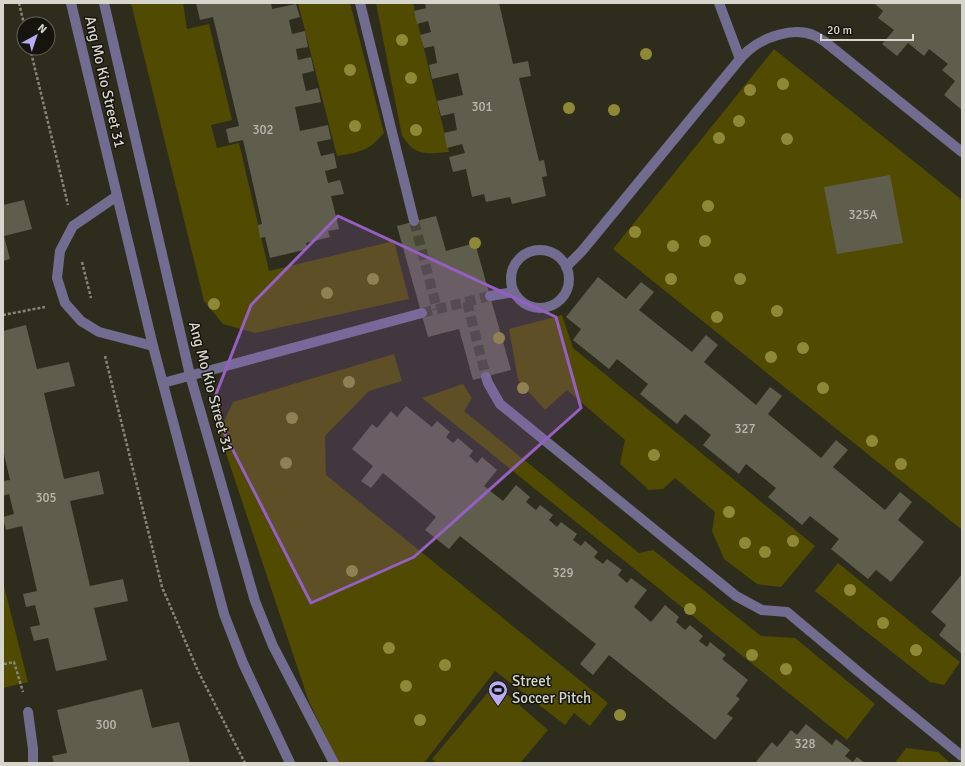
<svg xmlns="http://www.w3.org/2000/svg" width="965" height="766" font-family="Signika,sans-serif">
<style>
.green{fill:#504b01}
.building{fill:#5f5e4d}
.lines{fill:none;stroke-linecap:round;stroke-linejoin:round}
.minor-tunnel{stroke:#474637;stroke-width:10;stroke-dasharray:10 5;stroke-linecap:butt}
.path{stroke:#868578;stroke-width:2.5;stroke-dasharray:3 2;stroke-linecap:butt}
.minor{stroke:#726c90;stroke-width:10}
.tree{fill:#8f8937}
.marked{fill:#965fc3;fill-opacity:0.2;stroke:#965fc3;stroke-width:3;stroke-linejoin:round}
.labels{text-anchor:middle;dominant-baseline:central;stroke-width:3;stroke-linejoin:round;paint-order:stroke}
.number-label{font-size:13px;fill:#b8b8ac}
.street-label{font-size:15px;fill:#d6d6cc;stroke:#15150e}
.poi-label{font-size:15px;fill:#d6d6cc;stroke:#15150e;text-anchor:start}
</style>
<rect width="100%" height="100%" fill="#2e2d1d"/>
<!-- green -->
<g class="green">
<polygon points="131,3 183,3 187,29 209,24 232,120 211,125 217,148 239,143 269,271 394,241 409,299 255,333 223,324 204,301"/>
<path d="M298,3H350L384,133C368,152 359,152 337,156Z"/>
<path d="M376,3H413L449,152C436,153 420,156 410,146C407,143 405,139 402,136Z"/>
<polygon points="774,49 962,200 962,527 961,529 613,249"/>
<polygon points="562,315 573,348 815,546 781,587 757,584 724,559 712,531 715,512 675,478 663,489 649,490 620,464 625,440 567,390 545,410 518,380 509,329"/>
<polygon points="394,354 402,381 369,391 325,436 326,475 608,703 590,726 574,713 565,725 495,671 424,763 339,763 309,702 219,432 233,402"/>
<polygon points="463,384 472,398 464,411 639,553 653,550 761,636 795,638 875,704 847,740 422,398"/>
<polygon points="838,563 960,662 944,685 930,682 815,591"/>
<polygon points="3,582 28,682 3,688"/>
<polygon points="495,684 548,730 520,763 437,763 432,759"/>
<polygon points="906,748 938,752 950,763 895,763"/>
</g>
<!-- building -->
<g class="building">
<polygon points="196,3 271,3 272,9 296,4 300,17 289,20 292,34 305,31 308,47 296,49 298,60 311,57 314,71 302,74 306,91 318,88 321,102 295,107 300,131 328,125 331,139 317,142 321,156 334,153 337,168 325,171 328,183 340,180 344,194 331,196 339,229 328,231 330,237 306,243 308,249 270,258 265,237 260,238 258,225 262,224 243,140 229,143 226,129 239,126 213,17 200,20"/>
<polygon points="425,3 499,3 513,64 528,61 531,76 519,78 539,161 544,160 547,176 542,177 546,196 512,204 510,197 486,202 484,194 472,197 466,169 453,172 449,157 465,153 462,144 447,148 444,133 457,130 454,113 441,116 437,101 463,95 458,73 432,79 429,65 437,63 434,46 424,48 420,35 431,32 428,21 417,24 414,11 426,8"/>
<polygon points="874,3 959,3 962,5 962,110 944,95 955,81 942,70 948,64 929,49 924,56 908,43 897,56 882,44 894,30 878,18 883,11"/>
<polygon points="890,175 903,243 837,254 824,187"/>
<polygon points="24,200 32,229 4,236 10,259 3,261 3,205"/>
<polygon points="436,216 446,251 475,243 511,370 473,380 459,329 428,337 397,226"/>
<polygon points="598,277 626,299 641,282 654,292 639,310 692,352 706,335 718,345 704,362 756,405 770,387 782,396 768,414 821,458 836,440 848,450 833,467 885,510 900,492 912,502 898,520 924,542 891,582 876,570 868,579 831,549 839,539 810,516 802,525 768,497 776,488 746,464 739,474 703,445 711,435 685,414 677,424 640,394 648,384 617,359 609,369 573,340 581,329 566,317"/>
<polygon points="26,325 37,369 69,362 75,386 44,393 64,479 99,471 104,494 70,501 90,586 123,579 128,601 94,608 107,660 56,671 48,638 34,641 30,627 40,625 35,605 26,607 23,594 37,591 22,526 6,530 3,518 3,517 14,514 9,494 3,496 3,481 10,480 3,450 3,331"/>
<polygon points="406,406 432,427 437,421 450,432 446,437 453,443 458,438 473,451 469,456 477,463 482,457 497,470 484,486 503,501 516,485 530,497 526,502 536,510 540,505 553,515 549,520 557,527 561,522 577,534 573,540 581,546 585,541 598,552 594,557 603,564 607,559 622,570 618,575 627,583 631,578 647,590 634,607 651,622 665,605 679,617 676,622 685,630 690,625 703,636 699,641 707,647 710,642 726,655 722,659 748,680 736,696 740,699 727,714 733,718 715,740 609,655 593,675 580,664 596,644 460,536 449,549 425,530 436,517 383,473 371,488 361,481 373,466 352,449 372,424 377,428 391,411 397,417"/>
<polygon points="962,574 962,654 939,635 946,625 931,612"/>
<polygon points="142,689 152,728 179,722 190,763 54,763 52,756 67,753 57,710"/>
<polygon points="806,724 832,745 836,739 850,750 845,756 853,762 857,757 865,763 755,763 772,742 777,747 791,730 797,735"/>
</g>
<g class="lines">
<!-- minor-tunnel -->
<g class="minor-tunnel">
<polyline points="414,221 437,309"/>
<polyline points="467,302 486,377"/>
<polyline points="422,313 490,296"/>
</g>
<!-- path -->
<g class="path">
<polyline points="19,3 24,24"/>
<polyline points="30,48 68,205"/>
<polyline points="82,262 91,298"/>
<polyline points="3,315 45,307"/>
<polyline points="105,356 162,587 198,671 245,763"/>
<polyline points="4,664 14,662 23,692"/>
</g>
<!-- minor -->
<g class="minor">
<polyline points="71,3 153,346 224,614 243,663 290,763"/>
<polyline points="104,3 190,375 255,601 273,646 334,763"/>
<polyline points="360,3 414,221"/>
<polyline points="719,3 740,59"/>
<polyline points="117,196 73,226 60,251 57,278 65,303 81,321 99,332 153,346"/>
<circle cx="540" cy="279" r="29"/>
<path d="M566,267L582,251L740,59C743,56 746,52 749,50C764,37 793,27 813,35C817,36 820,39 824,41L962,152"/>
<polyline points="490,296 514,292"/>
<polyline points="486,377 488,383 500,404 736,596 762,610 787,612 866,678 962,756"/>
<polyline points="163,383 422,313"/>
<polyline points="28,712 33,749 33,763"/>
</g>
</g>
<!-- trees -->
<g class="tree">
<circle cx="402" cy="40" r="6"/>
<circle cx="646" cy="54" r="6"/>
<circle cx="350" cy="70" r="6"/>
<circle cx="411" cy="78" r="6"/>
<circle cx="783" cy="84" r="6"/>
<circle cx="750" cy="90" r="6"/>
<circle cx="569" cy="108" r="6"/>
<circle cx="614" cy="110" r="6"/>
<circle cx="739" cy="121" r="6"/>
<circle cx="355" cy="126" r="6"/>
<circle cx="416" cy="130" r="6"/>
<circle cx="719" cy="138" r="6"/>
<circle cx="787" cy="139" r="6"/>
<circle cx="708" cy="206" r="6"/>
<circle cx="635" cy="232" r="6"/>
<circle cx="705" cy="241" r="6"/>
<circle cx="475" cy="243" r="6"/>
<circle cx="673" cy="246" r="6"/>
<circle cx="373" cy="279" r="6"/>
<circle cx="671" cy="279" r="6"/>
<circle cx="740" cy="279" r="6"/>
<circle cx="327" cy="293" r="6"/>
<circle cx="214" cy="304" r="6"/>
<circle cx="777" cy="311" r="6"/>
<circle cx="717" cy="317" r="6"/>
<circle cx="499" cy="338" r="6"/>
<circle cx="803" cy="348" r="6"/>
<circle cx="771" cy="357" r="6"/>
<circle cx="349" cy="382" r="6"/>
<circle cx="523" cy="388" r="6"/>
<circle cx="823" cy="388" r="6"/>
<circle cx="292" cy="418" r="6"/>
<circle cx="872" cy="441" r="6"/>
<circle cx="654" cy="455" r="6"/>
<circle cx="286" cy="463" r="6"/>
<circle cx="901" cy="464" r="6"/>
<circle cx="729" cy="512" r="6"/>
<circle cx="793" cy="541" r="6"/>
<circle cx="745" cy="543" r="6"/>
<circle cx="765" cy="552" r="6"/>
<circle cx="352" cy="571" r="6"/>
<circle cx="850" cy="590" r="6"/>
<circle cx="690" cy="609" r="6"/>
<circle cx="883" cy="623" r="6"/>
<circle cx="389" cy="648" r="6"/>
<circle cx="916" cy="650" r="6"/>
<circle cx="752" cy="655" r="6"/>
<circle cx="445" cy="665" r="6"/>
<circle cx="786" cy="669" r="6"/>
<circle cx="406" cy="686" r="6"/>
<circle cx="620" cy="715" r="6"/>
<circle cx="420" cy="720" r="6"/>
</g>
<!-- marked area -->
<path class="marked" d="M338,216L556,317L581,408L414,557L311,603L211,407L251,305Z"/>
<!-- icons -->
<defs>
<symbol id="stadium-pin" viewBox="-11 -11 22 30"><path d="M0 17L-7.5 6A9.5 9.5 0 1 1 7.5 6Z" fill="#b9abf7" stroke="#15150e"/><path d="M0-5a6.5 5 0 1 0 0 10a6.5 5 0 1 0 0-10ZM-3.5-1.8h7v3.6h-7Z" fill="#111"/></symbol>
</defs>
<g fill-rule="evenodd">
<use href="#stadium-pin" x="487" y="679" width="22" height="30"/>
</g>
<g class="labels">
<!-- number labels -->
<g class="number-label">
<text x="482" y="107">301</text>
<text x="263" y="130">302</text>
<text x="863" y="215">325A</text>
<text x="745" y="429">327</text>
<text x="46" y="498">305</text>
<text x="563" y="573">329</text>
<text x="106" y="725">300</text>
<text x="805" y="744">328</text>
</g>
<!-- street labels -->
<g class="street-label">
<text transform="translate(105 82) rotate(77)">Ang Mo Kio Street 31</text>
<text transform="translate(211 387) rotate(75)">Ang Mo Kio Street 31</text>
</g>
<!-- poi labels -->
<g class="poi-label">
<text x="512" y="681">Street<tspan x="512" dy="17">Soccer Pitch</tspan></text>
</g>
</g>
<!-- border -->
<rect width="965" height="766" fill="none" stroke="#d6d6cc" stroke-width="8"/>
<!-- north arrow -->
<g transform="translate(36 36) rotate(40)"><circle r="19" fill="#15150e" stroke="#62625a"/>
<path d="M0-3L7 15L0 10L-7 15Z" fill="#b9abf7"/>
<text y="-6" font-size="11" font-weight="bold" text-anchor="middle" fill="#d6d6cc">N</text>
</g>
<!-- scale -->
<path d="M821 34v6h92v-6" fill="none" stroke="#d6d6cc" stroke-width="2"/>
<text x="827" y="34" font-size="12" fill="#d6d6cc" stroke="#15150e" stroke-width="3" paint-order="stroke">20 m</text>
</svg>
